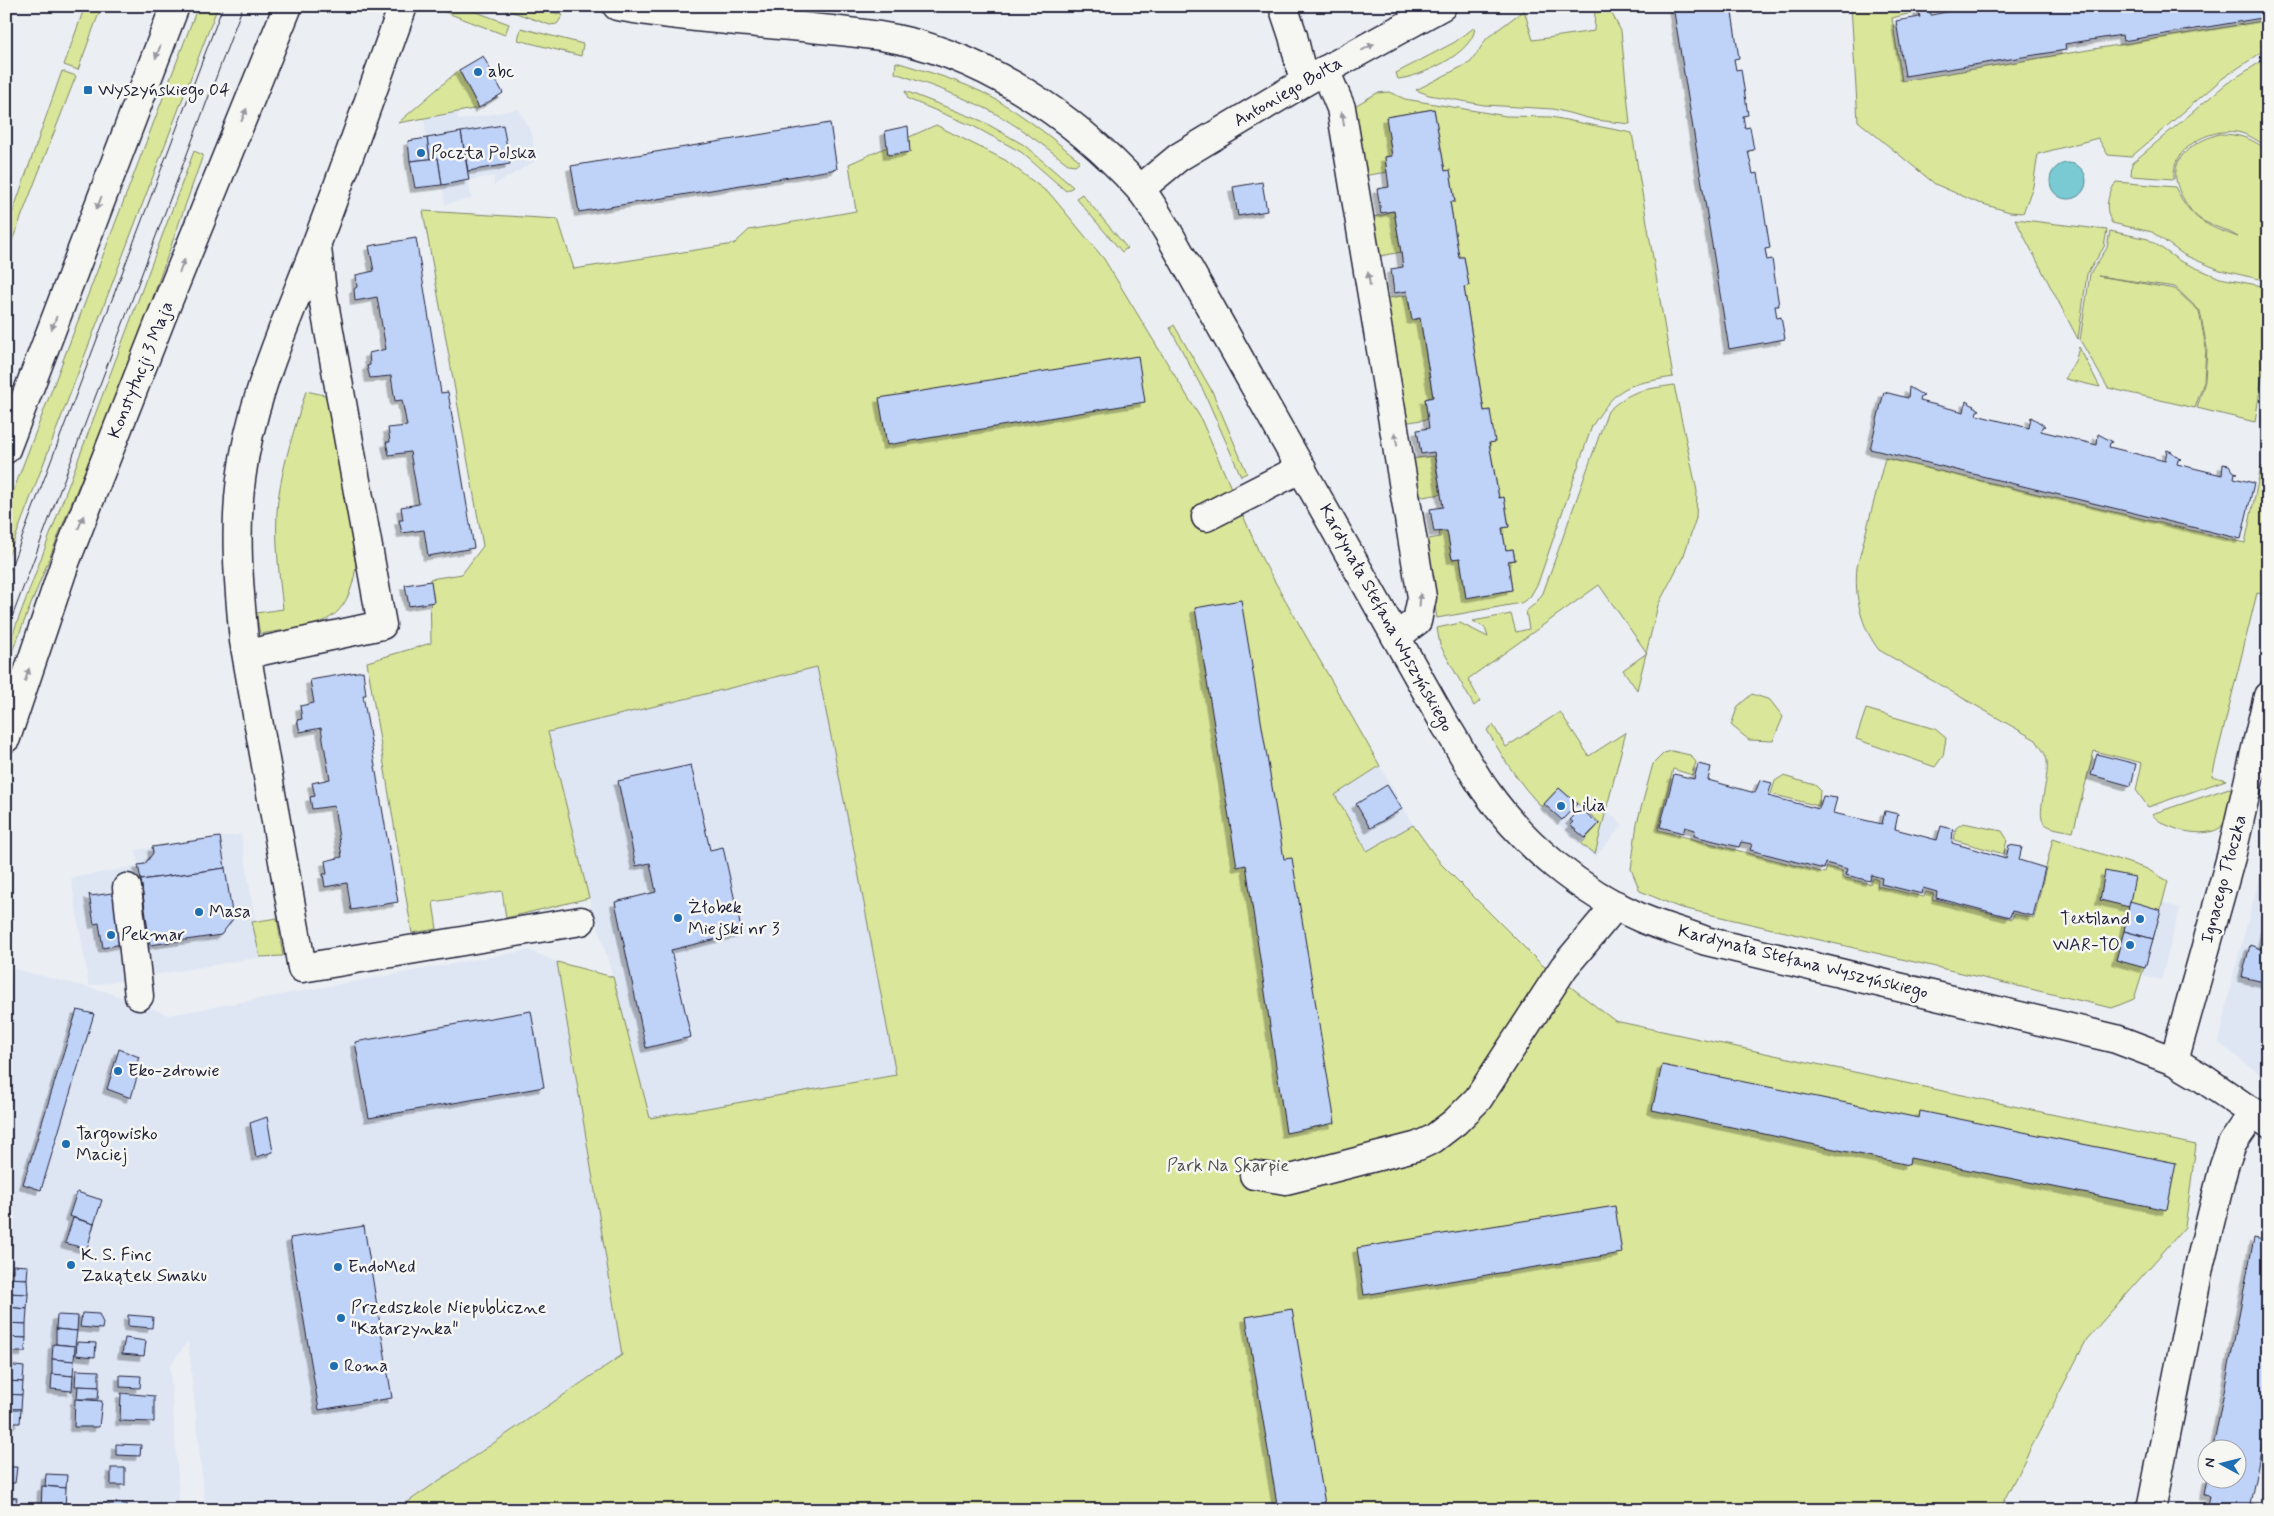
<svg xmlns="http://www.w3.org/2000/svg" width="2274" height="1516" font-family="Mynerve,sans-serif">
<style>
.built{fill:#dee6f4}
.green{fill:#dae699;stroke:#7e846a}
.water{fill:#79cad2;stroke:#568796}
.building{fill:#bfd2f8;stroke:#22223b;filter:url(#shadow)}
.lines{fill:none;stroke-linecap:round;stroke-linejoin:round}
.minor-casing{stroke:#22223b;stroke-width:31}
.minor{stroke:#f6f6f2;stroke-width:28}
.tram{stroke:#22223b;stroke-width:1}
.oneway{fill:#9797a0}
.poi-dot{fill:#1f6fb2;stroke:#f6f6f2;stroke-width:2}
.labels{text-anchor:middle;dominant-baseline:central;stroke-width:5;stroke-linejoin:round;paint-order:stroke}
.poi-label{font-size:18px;fill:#22223b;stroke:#f6f6f2;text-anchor:start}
.street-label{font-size:18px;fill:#22223b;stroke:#f6f6f2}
.park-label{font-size:18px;fill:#505352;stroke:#f6f6f2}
</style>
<defs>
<filter id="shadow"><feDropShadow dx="-4.5" dy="4.5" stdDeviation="0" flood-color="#0004"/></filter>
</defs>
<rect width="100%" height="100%" fill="#ebeff3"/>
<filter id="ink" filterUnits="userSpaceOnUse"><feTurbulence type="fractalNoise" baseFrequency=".02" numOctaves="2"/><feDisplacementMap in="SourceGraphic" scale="10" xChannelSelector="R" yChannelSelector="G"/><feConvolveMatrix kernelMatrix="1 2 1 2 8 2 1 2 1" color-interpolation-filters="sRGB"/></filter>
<g filter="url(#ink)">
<!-- built -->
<g class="built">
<polygon points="519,109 533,136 534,162 494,185 494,176 469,180 471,199 445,204 438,158 430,159 424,119 457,113 459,120"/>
<polygon points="817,666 854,850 896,1076 650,1118 613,977 589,898 548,732"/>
<polygon points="1380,766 1413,825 1367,852 1335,795"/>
<polygon points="1557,767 1623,825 1595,857 1586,851 1530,797"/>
<polygon points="241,834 261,957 89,986 71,878 138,866 136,850"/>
<polygon points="2268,847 2268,1080 2219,1043 2232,979"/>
<polygon points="2139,896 2180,908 2161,980 2107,965"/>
<polygon points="529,950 557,962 622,1355 396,1510 223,1510 205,1505 188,1341 170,1366 180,1510 6,1510 6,998 14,969 107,992 169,1015"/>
</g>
<!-- green -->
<g class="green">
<polygon points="85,6 96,6 103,9 99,13 78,70 64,65"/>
<polygon points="198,6 218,6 6,562 6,510"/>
<polygon points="446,6 460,6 509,24 505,35 445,12"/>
<polygon points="496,6 529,6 563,15 557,24 550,25"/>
<polygon points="1851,6 1914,6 1916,12 1892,18 1902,81 2268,20 2268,48 2223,78 2131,157 2108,155 2098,138 2038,154 2033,186 2023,213 2010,212 1976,202 1935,184 1858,121"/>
<polygon points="1609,8 1621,31 1630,124 1596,120 1553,109 1484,105 1429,95 1416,90 1471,62 1487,38 1524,10 1533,40 1594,31 1595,10"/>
<path d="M1475,27C1474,53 1421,77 1398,79L1396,73L1455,42Z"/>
<polygon points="521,28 583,44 581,56 518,40"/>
<path d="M2268,57V148C2259,141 2248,134 2237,132C2209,128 2171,148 2174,179L2131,176L2132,163L2226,84Z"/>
<path d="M896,62C928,72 963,81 993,98C1024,115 1052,138 1080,161L1075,165L1068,164C1043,145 1017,125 989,110C959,95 927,84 895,73Z"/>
<polygon points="459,70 479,108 398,123"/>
<polygon points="62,71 76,76 12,241 6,238 6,212 12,214"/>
<polygon points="905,91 982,121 1024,145 1073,187 1066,191 1021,152 973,126 908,99"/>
<path d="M1389,92L1405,99L1506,116L1551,117L1632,133L1673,377C1626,385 1619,384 1592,426L1538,583L1530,597L1521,603L1437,618L1423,540L1440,537L1439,532L1447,531L1452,559L1460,558L1466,597L1512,590L1508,561L1515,560L1513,549L1506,550L1502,528L1509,526L1504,498H1499L1489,443L1490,410L1484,411L1464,287L1469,286L1464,257H1459L1450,202L1455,201L1450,171H1445L1434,109L1387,117L1392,156L1385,157L1387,172L1363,176L1351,108L1377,93Z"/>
<polygon points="936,125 1005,160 1051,195 1104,259 1200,417 1262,559 1380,766 1335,795 1367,851 1413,825 1441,864 1541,964 1615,1021 2196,1145 2185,1227 2087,1339 1999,1510 396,1510 622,1355 557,962 613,977 650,1118 896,1075 854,850 817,667 548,732 589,898 506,918 502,891 433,902 437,929 412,933 367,662 431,643 430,579 462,574 483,546 423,211 558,219 574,269 734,244 749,230 856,211 849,164"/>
<path d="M2219,134C2239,134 2252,138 2268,151V281L2220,270L2184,255L2152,232L2112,223C2104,208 2107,196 2116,182L2175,187C2192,220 2204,225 2238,237C2228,230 2214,227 2203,221C2195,217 2187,206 2183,198C2163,163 2187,144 2219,134Z"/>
<polygon points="194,151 203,155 133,354 67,514 6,667 6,652"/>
<polygon points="1082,194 1127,248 1122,252 1076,198"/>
<polygon points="1394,211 1401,252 1376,257 1369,218 1387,214 1387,212"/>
<polygon points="2015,219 2107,230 2104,247 2087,274 2078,339"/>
<polygon points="2110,231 2148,239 2180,261 2220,278 2268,287 2268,364 2264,364 2255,422 2197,408 2205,381 2207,348 2200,311 2175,287 2098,276 2175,289 2199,311 2206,348 2204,381 2195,408 2108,388 2080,340 2090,274 2107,248"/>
<polygon points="1407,295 1412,319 1420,318 1433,397 1425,399 1428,419 1403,423 1384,299"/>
<polygon points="1174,325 1212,391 1247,473 1241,476 1204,392 1170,328"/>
<polygon points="2079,347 2100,387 2065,379 2076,359"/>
<path d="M1674,385L1697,491L1696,518L1684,555L1658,605L1637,690L1623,670L1647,653L1599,585L1468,679L1480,701L1474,706L1440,645L1437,628L1460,623L1488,637L1485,628L1473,621L1511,614L1516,632L1529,629L1526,611L1536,603L1543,593L1608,411C1632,389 1643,390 1674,385Z"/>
<path d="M306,391L329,396L356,566C347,630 313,625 260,634L256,613L283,609C279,573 274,536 278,500C283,463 295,427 306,391Z"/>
<polygon points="1434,456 1441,494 1423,497 1415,491 1410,459"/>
<path d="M1885,458L2245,543L2261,467L2268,469V596L2257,593L2212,776L2226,780L2148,807L2136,790L2142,763L2094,751L2073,832C2066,830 2049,829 2044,823C2035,813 2052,773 2046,757C2044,751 2039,745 2036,740L1879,650C1861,627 1854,596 1857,567Z"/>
<polygon points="1752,694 1770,700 1783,717 1773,741 1749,740 1731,725 1738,706"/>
<polygon points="1866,709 1935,729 1946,738 1943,756 1935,767 1856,739"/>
<path d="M1560,712L1589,756L1626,732L1595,854L1581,844L1600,823L1559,788L1542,807C1519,784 1503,758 1487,730L1493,725L1506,747Z"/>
<polygon points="1672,751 1690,755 1696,762 1692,775 1673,769 1658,830 1825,873 1827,867 1842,871 1842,877 1870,884 1873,878 1878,880 1877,886 1924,897 1926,892 1934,894 1932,899 2012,919 2014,914 2034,918 2053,838 2147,869 2168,881 2153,939 2134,999 2112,1008 1678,907 1640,891 1631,869 1637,823 1653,764 1664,753"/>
<polygon points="1783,776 1815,785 1820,790 1819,806 1771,794 1775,781"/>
<path d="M2229,788L2234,790C2232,798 2227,822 2221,827C2206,840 2162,829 2152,814Z"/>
<polygon points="1963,823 2002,831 2007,839 2004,854 1954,840 1956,828"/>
<polygon points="277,918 283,956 260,957 252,922"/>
</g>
<!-- water -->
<circle class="water" cx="2068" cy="181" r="18"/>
<!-- building -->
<g class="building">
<polygon points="1673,6 1731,6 1739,58 1734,59 1736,70 1741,69 1748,115 1743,116 1745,128 1750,127 1754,150 1748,151 1753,174 1758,173 1770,248 1765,249 1767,260 1772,259 1779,306 1775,306 1777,318 1781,317 1785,339 1729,349"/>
<polygon points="1921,6 1933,9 1930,10 1931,15 1977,6 2268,6 2268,17 2123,41 2122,35 2065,44 2066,50 1905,76 1896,21 1920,17 1917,7"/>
<polygon points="483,56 503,93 479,108 459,70"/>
<polygon points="1434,109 1445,171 1450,170 1455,202 1450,202 1459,257 1464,257 1469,286 1464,287 1484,411 1490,410 1495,442 1489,443 1499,498 1504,497 1509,527 1502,528 1506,550 1513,549 1515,560 1508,561 1512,590 1466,598 1460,558 1452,559 1447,531 1434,532 1430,509 1443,507 1441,494 1434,452 1421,454 1417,430 1429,428 1425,399 1433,397 1420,318 1412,320 1407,291 1394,293 1391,269 1403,267 1401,252 1394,211 1381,213 1377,189 1389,187 1385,157 1392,156 1386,117"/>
<polygon points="830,123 837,169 579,212 571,166"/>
<polygon points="503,125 510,164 468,171 461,132"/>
<polygon points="908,126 910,152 888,155 885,131"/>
<polygon points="461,132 469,180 442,185 438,158 430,159 427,138"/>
<polygon points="427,138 430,159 410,161 408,141"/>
<polygon points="438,158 442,185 415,188 410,161"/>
<polygon points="1262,182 1267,211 1238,216 1233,187"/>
<polygon points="416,238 441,393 448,392 474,548 428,556 424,530 402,533 399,520 403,520 401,507 419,504 410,452 389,455 386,442 390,442 388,428 407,426 402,400 395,401 391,376 370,378 367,366 370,365 369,353 386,349 377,297 355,301 354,289 357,287 356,275 374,271 369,246"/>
<polygon points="1138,356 1145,402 887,445 879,398"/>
<polygon points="1909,387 1924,396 1921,397 1920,401 1964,412 1966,401 1980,410 1977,411 1976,415 2029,428 2031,417 2045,426 2042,427 2041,431 2097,445 2098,434 2113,442 2110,443 2109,447 2165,461 2167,450 2172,452 2178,458 2181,459 2178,460 2177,464 2222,475 2223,464 2229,465 2234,472 2238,473 2235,473 2234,478 2254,483 2241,539 1870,449 1884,392 1908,398"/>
<polygon points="431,581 434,602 409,606 405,585"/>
<polygon points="1241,600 1284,859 1292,858 1335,1123 1286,1133 1246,865 1237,867 1195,608"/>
<polygon points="363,671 366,695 363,695 398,902 351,910 347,883 325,887 323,874 327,874 325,861 342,857 334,806 312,809 310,797 315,796 312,783 330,779 321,728 300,732 297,720 302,719 300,706 314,703 310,680"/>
<polygon points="2097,754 2136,764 2131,786 2091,775"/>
<polygon points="1698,764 1711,767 1708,780 1755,793 1760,780 1772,783 1768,796 1819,809 1823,796 1837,798 1833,813 1882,824 1885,811 1898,814 1895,829 1937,840 1941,826 1948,828 1953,829 1952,843 2006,858 2009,845 2022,847 2019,860 2045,868 2033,916 2012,911 2010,917 1936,898 1937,892 1923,888 1922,894 1881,884 1882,878 1871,875 1870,881 1846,875 1848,869 1825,863 1824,869 1750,850 1752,844 1741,842 1739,847 1694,836 1695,830 1685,827 1683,833 1660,827 1674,774 1694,779"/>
<polygon points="691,765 710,850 723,847 742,933 671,950 691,1037 646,1048 615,902 656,892 650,863 636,866 618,781"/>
<polygon points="1387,785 1402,809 1370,828 1356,804"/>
<polygon points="1559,788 1577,804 1562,820 1544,804"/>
<polygon points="1581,809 1599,824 1585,838 1570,825 1573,822 1570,820"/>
<polygon points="220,837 225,868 141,880 138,865 145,864 153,853 152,847"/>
<polygon points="225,868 233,919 221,935 150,945 141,880"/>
<polygon points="2105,871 2135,877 2129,907 2100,900"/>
<polygon points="114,890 130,942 103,948 99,923 94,924 89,894 91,896 112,893"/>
<polygon points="2130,901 2161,910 2153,939 2124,931"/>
<polygon points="2268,917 2268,952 2260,950"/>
<polygon points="2124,931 2153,939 2145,968 2116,960"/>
<polygon points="2250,945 2268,952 2268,983 2242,977"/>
<polygon points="77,1010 94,1014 41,1190 23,1184"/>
<polygon points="531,1011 544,1087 369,1118 355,1042"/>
<polygon points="119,1049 139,1057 134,1073 137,1077 131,1098 107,1089"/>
<polygon points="1662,1065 1919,1118 1920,1111 2176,1163 2167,1210 1910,1158 1909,1165 1652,1110"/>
<polygon points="267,1117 273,1152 256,1157 250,1123"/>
<polygon points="77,1192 102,1200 94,1224 69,1216"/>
<polygon points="1615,1206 1622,1253 1364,1295 1357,1248"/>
<polygon points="73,1218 94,1224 87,1249 65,1243"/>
<polygon points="364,1226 392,1398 319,1410 290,1238"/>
<polygon points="2254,1238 2268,1241 2268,1416 2250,1504 2257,1506 2256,1510 2207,1510 2210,1496 2204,1495 2207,1478 2236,1478 2236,1448 2213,1448"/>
<polygon points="13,1265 28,1266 27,1279 13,1279"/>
<polygon points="7,1278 27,1279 28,1294 6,1293"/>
<polygon points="6,1293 28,1294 27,1309 6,1307"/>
<polygon points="6,1307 27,1309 26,1324 6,1323"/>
<polygon points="1292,1309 1326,1510 1278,1510 1251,1349 1246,1317"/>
<polygon points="82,1313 99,1314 103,1323 102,1329 80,1327"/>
<polygon points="57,1315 78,1316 77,1331 56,1329"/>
<polygon points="128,1315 153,1317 152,1328 128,1326"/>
<polygon points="6,1323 26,1324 26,1338 6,1337"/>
<polygon points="56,1329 77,1331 75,1346 56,1344"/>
<polygon points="6,1337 26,1338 25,1352 6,1352"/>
<polygon points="125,1338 146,1341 144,1356 122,1354"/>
<polygon points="77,1342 96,1343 95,1357 76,1355"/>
<polygon points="53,1344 75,1346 74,1361 52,1359"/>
<polygon points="52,1359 74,1361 73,1376 52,1374"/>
<polygon points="6,1365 24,1367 23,1382 6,1381"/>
<polygon points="76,1370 99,1371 99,1387 75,1386"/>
<polygon points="52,1374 73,1376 72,1391 51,1389"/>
<polygon points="120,1375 141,1376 140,1388 120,1387"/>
<polygon points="6,1381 23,1382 22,1395 6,1394"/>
<polygon points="78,1386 99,1387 98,1399 77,1399"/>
<polygon points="121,1393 154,1396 154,1422 120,1421"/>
<polygon points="6,1394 22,1395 21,1409 6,1409"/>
<polygon points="75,1399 102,1401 99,1427 74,1427"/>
<polygon points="6,1409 21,1409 20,1423 6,1423"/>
<polygon points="116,1444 141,1445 140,1456 116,1455"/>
<polygon points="6,1467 17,1467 15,1483 6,1483"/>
<rect x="111" y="1468" width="14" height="17"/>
<polygon points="46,1474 67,1475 66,1488 45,1486"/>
<polygon points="42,1486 66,1488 65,1510 41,1510"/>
<polygon points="6,1497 17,1498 15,1510 6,1510"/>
<rect x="109" y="1504" width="18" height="6"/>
</g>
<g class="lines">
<defs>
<g id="minor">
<path d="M403,6C374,86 346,166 316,245C287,322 251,396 241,479C234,532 239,588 244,641L302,968L581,921"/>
<path d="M617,6C704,22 792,23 880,36C978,51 1073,115 1139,188C1150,200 1159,218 1168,232L1446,726C1460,747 1471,771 1486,791C1524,845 1580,891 1641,918C1662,927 1685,933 1706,941L2116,1039L2174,1061L2201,1077L2268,1123"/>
<polyline points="1283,6 1293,36 1304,82"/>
<polyline points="1325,70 1341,108 1422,597 1417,621 1396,637"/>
<polyline points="1140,189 1179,157 1304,82 1442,6"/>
<polyline points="6,449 175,6"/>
<polyline points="1206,517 1302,468"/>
<polyline points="247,654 382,625 322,292 317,248"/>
<polyline points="6,738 66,560 164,311 288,6"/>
<polyline points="127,888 139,996"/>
<polyline points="2174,1061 2231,857 2268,696"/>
<polyline points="1254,1175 1286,1180 1302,1176 1418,1146 1433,1139 1455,1122 1478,1099 1564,967 1616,905"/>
<polyline points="2151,1510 2200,1263 2224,1166 2232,1144 2254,1112"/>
</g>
</defs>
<!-- minor casing -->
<use href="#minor" class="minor-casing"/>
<!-- minor -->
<use href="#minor" class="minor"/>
<!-- tram -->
<g class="tram">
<polyline points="6,580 223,6"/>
<polyline points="6,633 243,6"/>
</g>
</g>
<!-- one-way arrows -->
<defs><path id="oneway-solid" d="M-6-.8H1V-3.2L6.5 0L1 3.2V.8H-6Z" transform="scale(1.25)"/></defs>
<g class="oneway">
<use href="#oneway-solid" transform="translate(1368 47) rotate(-28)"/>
<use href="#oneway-solid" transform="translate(158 52) rotate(111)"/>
<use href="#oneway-solid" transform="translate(244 115) rotate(-68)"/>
<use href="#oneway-solid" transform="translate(1343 119) rotate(-99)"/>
<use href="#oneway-solid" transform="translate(99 203) rotate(111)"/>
<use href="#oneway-solid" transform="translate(182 266) rotate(-68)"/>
<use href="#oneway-solid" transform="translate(1369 279) rotate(-99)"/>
<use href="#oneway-solid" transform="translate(54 323) rotate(111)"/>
<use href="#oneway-solid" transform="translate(1396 439) rotate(-99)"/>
<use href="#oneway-solid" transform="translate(81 522) rotate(-68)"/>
<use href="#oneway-solid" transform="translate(1420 600) rotate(-86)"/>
<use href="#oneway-solid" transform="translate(27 675) rotate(-72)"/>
</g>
</g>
<!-- markers -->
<g class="poi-dot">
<circle cx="478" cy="72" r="5"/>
<rect x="83" y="85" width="10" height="10" rx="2.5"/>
<circle cx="421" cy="153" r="5"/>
<circle cx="1561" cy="806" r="5"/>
<circle cx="199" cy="912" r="5"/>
<circle cx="678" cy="918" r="5"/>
<circle cx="2140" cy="919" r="5"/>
<circle cx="111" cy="935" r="5"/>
<circle cx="2130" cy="945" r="5"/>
<circle cx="118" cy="1071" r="5"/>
<circle cx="66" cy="1144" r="5"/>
<circle cx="71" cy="1265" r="5"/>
<circle cx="338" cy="1267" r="5"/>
<circle cx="341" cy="1318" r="5"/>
<circle cx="334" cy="1366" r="5"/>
</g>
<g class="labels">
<!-- poi labels -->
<g class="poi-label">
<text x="488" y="72">abc</text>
<text x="98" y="90">Wyszyńskiego 04</text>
<text x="431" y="153">Poczta Polska</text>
<text x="1571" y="806">Lilia</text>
<text x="688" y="908">Żłobek<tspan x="688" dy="21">Miejski nr 3</tspan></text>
<text x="209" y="912">Masa</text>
<text x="2130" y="919" text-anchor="end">Textiland</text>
<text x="121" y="935">Pekmar</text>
<text x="2120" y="945" text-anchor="end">WAR-TO</text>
<text x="128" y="1071">Eko-zdrowie</text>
<text x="76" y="1134">Targowisko<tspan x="76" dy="21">Maciej</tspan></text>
<text x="81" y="1255">K. S. Finc<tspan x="81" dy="21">Zakątek Smaku</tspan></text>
<text x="348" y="1267">EndoMed</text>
<text x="351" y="1308">Przedszkole Niepubliczne<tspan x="351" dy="21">"Katarzynka"</tspan></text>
<text x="344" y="1366">Roma</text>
</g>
<!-- street labels -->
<g class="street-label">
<text transform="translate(1288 92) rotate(-30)">Antoniego Bolta</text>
<text transform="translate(141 370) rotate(-68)">Konstytucji 3 Maja</text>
<text transform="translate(1386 618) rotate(61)">Kardynała Stefana Wyszyńskiego</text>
<text transform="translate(2224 879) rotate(-75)">Ignacego Tłoczka</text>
<text transform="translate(1803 962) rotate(14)">Kardynała Stefana Wyszyńskiego</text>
</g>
<!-- park labels -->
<g class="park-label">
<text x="1228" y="1166">Park Na Skarpie</text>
</g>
</g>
<!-- margin -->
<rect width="2274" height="1516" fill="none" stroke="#f6f6f2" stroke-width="25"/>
<rect x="12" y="12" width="2249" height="1491" fill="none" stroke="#22223b" stroke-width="2" filter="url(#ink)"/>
<!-- north arrow -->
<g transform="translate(2222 1464) rotate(277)"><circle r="24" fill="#f6f6f2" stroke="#a1a1a9"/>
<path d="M0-4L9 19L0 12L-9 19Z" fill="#1f6fb2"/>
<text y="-8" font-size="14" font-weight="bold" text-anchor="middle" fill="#22223b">N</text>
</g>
</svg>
